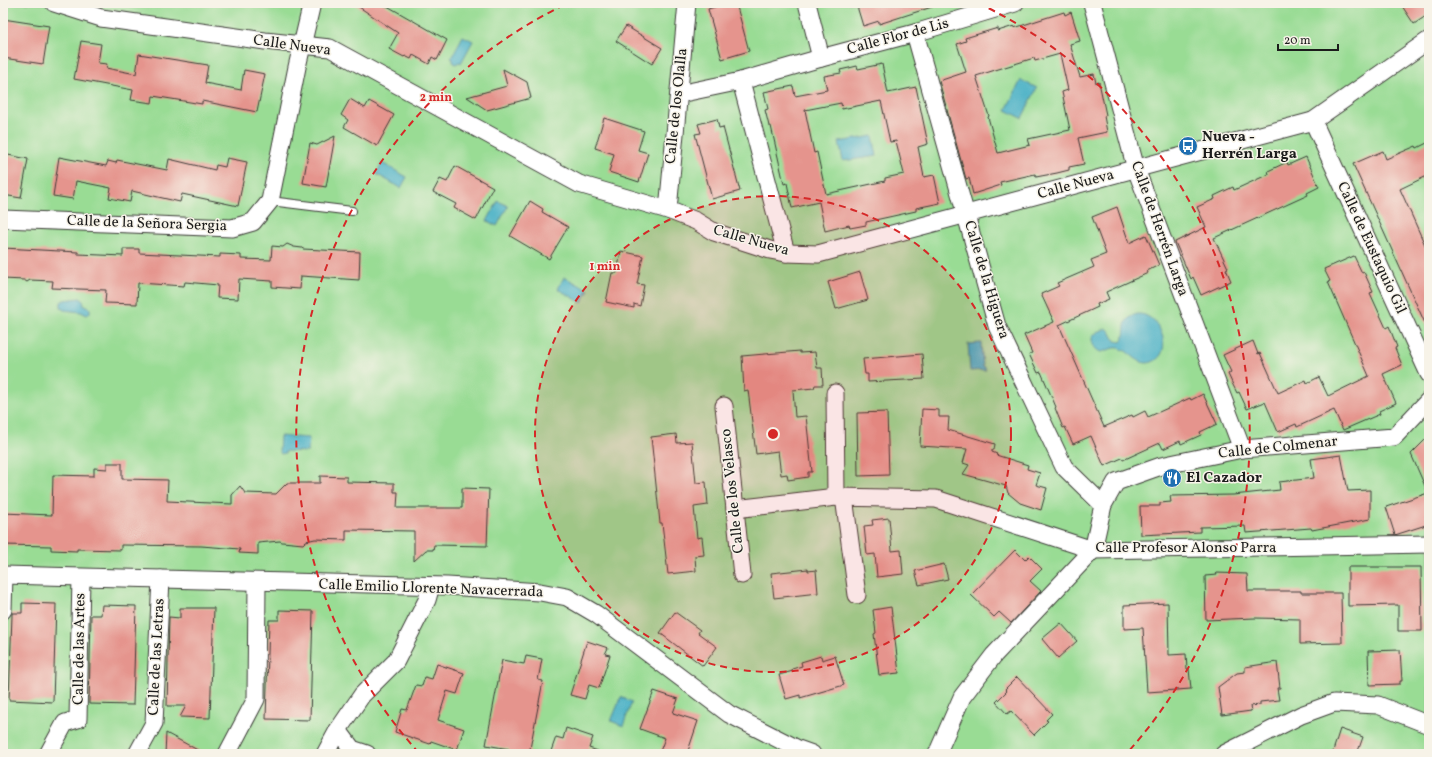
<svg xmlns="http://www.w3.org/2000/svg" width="1432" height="757" font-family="Vollkorn,serif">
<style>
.green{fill:#99dc94;stroke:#5a7c58}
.water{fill:#48b1c6;stroke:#326671}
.building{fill:#e5948d;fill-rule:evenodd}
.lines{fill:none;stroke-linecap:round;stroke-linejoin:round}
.service-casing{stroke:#3b3a36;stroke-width:10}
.minor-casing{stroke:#3b3a36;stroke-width:19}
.service{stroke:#fff;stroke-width:8}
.minor{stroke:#fff;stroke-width:17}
.ring{fill:none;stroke:#d62828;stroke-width:2;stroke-dasharray:7 5}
.labels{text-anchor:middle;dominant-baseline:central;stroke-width:3;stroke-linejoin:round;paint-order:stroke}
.street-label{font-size:15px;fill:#1c1c1c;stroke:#f7f3e8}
.poi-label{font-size:15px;font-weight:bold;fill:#1c1c1c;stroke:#f7f3e8;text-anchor:start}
.centre{fill:#d62828;stroke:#f7f3e8;stroke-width:2}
.ring-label{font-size:12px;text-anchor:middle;font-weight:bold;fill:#d62828;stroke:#f7f3e8;stroke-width:3;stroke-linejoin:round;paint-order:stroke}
</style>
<rect width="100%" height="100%" fill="#f7f3e8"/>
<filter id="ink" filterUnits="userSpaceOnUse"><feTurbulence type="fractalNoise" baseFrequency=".025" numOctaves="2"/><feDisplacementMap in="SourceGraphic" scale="8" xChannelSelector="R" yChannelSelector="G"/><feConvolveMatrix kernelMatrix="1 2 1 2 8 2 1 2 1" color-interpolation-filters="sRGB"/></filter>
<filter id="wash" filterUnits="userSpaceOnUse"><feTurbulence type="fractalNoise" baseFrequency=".012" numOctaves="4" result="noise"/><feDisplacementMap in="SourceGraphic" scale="16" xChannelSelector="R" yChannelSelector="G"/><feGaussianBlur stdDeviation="0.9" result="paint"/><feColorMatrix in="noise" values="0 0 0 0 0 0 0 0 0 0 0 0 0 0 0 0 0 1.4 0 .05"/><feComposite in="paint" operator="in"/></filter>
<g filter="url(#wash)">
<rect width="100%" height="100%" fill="#ede4c6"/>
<!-- green -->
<rect class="green" x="3" y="3" width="1426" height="751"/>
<!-- water -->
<g class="water">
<polygon points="463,36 473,41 461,63 459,62 456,64 453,62 453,59 451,58"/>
<polygon points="1021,80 1037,88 1022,118 1006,110"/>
<polygon points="873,136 877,156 843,161 839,142"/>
<polygon points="382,163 407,177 401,188 376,174"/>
<polygon points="498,201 508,206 497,226 487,221"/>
<polygon points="564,277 589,290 582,303 558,289"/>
<polygon points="80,298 83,300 84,306 88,306 90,309 90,313 87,315 81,312 64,310 61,308 61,302 64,300"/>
<path d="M1137,314C1159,312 1176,353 1152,362C1138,367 1131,351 1119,348C1112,347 1107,351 1101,352C1094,350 1090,341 1093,335L1106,328L1110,331L1115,341L1121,342C1129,332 1118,320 1137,314Z"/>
<polygon points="981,343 983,367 985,367 986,370 970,371 968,344"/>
<polygon points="280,436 309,438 308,452 286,451 285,453 281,454 279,451"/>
<polygon points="621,697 632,702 623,726 611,721"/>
</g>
<g id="blocks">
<!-- building -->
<g class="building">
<polygon points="353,3 382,3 447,40 437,60 432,57 429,64 413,55 411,59 405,56 404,57 389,49 398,33"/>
<polygon points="728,3 736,3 749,51 722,59 708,9"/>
<polygon points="856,3 934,3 935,6 879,24 879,21 863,26"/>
<polygon points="1400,3 1429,3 1429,14 1414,24"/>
<path d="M1064,12L1065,15L1071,12L1080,41L1070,44L1080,77L1094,74L1096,83L1099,82L1106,115L1104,116L1107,132L1078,138L1084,164L1069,167V170L1057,173L1036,177L1035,174L1000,182L1001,185L973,194L969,178L966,179L939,81L966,72L957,44L966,41L965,38L998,28V31L1014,26V28ZM1060,54L1068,90L1062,92L1070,130L1028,139L1030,145L998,153L988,117L989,116L976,76L1034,58L1035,61Z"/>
<polygon points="3,19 49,26 43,64 3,58"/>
<polygon points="626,26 662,48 652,64 616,41"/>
<polygon points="81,41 101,44 98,63 107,64 106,68 136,74 139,54 208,65 205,83 241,90 244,70 265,74 257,112 202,101 202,104 153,96 152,103 131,100 133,90 74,79"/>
<path d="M882,64L888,93L916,87L928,144L918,147L924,177L934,175L940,203L916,208V211L866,222V225L850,228L849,225L825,231L819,202L792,208L787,183L784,184L771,126H769L765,110L768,109L764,92L793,86L795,96L827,90L824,76L841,73L840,70L849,68L857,66L858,69ZM881,101L890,142L896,141L904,174L885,178V181L826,194L817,152L814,153L805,110L841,103L842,109Z"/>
<polygon points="503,69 527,82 531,98 487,110 467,97 507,86"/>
<polygon points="350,99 365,108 369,101 394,115 377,146 344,127 348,120 341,115"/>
<polygon points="604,118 644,131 638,150 648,153 639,182 609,172 614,154 595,148"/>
<polygon points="717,119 719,128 723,127 740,191 712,199 695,134 701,133 698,124"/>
<polygon points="335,136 326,187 303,183 310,143 317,145"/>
<polygon points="1429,142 1429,175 1400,189 1429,254 1429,332 1353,164 1383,151 1386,159 1416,146 1417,148"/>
<polygon points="8,155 28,159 21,198 3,195 3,158 7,158"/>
<polygon points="59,157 106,166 108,161 116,163 117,160 167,170 169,159 215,170 216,165 225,167 227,158 247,162 238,206 182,194 180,202 132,191 130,202 109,198 111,188 76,181 73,199 53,196"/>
<polygon points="1306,157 1319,187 1307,193 1308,195 1214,238 1228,268 1226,269 1231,281 1201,295 1193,277 1191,279 1175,242 1206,227 1197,207 1215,199 1214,196 1233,187 1234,190 1269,174 1268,171 1287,162 1288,165"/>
<polygon points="455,166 493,187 476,220 454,208 456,204 433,192 440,179 447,182"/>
<polygon points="530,201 543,209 542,212 568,227 549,259 510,236"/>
<polygon points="1117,207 1129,243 1146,235 1159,265 1147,271 1148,273 1106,292 1109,299 1097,304 1098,307 1059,325 1104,427 1132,415 1133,417 1145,411 1148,417 1190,398 1191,400 1203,394 1217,424 1200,432 1201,435 1181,444 1180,441 1163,449 1160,443 1123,460 1122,458 1104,466 1091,436 1073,444 1065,427 1063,428 1055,408 1056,407 1041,372 1038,373 1029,354 1032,353 1024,335 1054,322 1041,294 1059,286 1057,283 1094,267 1091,260 1106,254 1092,217"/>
<polygon points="287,244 294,247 302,248 303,249 360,252 359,280 301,276 300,289 272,287 272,281 239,279 238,299 217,298 218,285 185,282 184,286 138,283 137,304 105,303 106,290 52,288 53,281 30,280 27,282 24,280 3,279 3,248 78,252 78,254 123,256 123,249 139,249 139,253 220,257 220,254 241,255 241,259 271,260 272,246 283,247"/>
<polygon points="621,251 643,256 637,284 644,285 640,306 634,304 634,308 606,302 612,273 617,273"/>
<polygon points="1354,256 1362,273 1364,272 1373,292 1370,293 1386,328 1389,326 1397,347 1395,348 1402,365 1383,374 1396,403 1379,411 1380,414 1343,430 1334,410 1297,427 1296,424 1278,432 1265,402 1247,409 1239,392 1237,393 1233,385 1228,374 1231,372 1223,355 1253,341 1258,354 1260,353 1278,393 1306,380 1307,383 1319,377 1328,396 1369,376 1328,282 1330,281 1324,269"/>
<polygon points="860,272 868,300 836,309 828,282"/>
<polygon points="800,351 800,353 815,352 817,368 822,368 823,385 815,385 814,388 793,390 795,417 806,416 812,472 808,472 808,477 788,480 787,474 781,475 778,451 756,454 748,390 744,391 742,356"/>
<polygon points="922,354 924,379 868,382 868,374 865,374 863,359"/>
<polygon points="922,409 939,410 939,417 949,417 948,430 995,444 994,450 992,450 992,452 997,454 996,455 1028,465 1027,469 1040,473 1036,485 1047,488 1041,510 1020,503 1008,493 1006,486 963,474 969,465 963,463 967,449 920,446"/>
<polygon points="887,412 889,475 858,476 857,413"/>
<polygon points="676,434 677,443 692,442 696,483 706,482 708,505 694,507 697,538 702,537 704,555 695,556 696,571 668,574 662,523 660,523 651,437"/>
<polygon points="1429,436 1429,524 1395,535 1386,507 1428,493 1411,454"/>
<polygon points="1341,455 1348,491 1370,490 1370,519 1312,530 1311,528 1246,533 1245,526 1200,527 1200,532 1141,535 1140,506 1160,506 1160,503 1171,502 1170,496 1233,495 1280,490 1279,482 1314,478 1311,459"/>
<polygon points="107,463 122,463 122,479 168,480 167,501 232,504 232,495 240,486 245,493 276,494 287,483 320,483 320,476 347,477 347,482 394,483 394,492 398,492 397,508 462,508 462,488 489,489 487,546 434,545 433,550 426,550 414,561 414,531 346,530 346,540 315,539 306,541 303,544 282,542 280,541 258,543 258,554 239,553 240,549 201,546 121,545 121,550 77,549 77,551 51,550 51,546 3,545 3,513 52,515 53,475 94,476 94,468 107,469"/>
<polygon points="889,518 892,551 901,550 903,574 877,577 875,554 867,555 864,526 873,525 872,520"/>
<polygon points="1015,550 1025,560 1029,556 1042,569 1030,581 1041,591 1011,623 999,612 994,617 971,595"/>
<polygon points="944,564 948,579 919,585 915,571"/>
<polygon points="1348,567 1421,567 1422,631 1398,631 1398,605 1348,606"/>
<polygon points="808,569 808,571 816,570 818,593 774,598 771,573"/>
<polygon points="1216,573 1247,574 1248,591 1301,591 1301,593 1341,593 1342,643 1300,644 1300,619 1255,618 1206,620 1205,576 1217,575"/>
<polygon points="22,603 56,604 53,702 9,700 12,615 12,613 22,613"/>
<polygon points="1168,603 1169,655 1186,654 1187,669 1189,669 1191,689 1147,692 1143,628 1124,629 1124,605"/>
<polygon points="102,605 136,606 133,705 89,704 91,615 101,615"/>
<polygon points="891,607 899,673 879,675 874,634 876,633 873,610"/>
<polygon points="180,608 214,608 210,718 180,717 186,706 167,706 169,617 180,618"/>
<polygon points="279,610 313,611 310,720 266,719 269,620 279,620"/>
<polygon points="675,612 700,630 698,633 717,647 703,666 660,633"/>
<polygon points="1061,623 1077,641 1058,658 1042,639"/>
<polygon points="587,641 608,648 605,654 610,655 599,688 589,685 585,699 570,695"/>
<polygon points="1400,650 1402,681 1400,681 1400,684 1369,685 1368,651"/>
<polygon points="526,656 542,659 538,680 543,681 529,754 508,754 509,749 486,745 502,660 524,664"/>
<polygon points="821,656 822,660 835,656 844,685 800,698 800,695 786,699 779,675 793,671 792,669 802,666 801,662"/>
<polygon points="1277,662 1280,688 1277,688 1279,700 1260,702 1260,705 1250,706 1251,711 1222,715 1218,687 1237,673 1245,672 1245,667"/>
<polygon points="437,664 464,673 457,694 447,691 438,720 464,729 457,750 431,741 430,744 395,732 402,709 407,710 416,685 422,686 425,677 432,679"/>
<polygon points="1017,677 1052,714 1046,720 1048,721 1034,735 1011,711 1007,714 996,702 1007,691 1005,689"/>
<polygon points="654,691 678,699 673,713 698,721 687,754 659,754 665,738 640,729"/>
<polygon points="566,728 593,737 589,748 598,751 598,754 550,754 556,737 563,739"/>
<polygon points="1340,729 1363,737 1357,754 1332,754"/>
<polygon points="166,733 205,754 165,754"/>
</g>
</g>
</g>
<g filter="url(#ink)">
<use href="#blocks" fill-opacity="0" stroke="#3b3a36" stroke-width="1"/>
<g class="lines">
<defs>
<polyline id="service" points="270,201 352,211"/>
<g id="minor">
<polyline points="54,3 101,18 265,41 330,48 579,184 668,210 696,221 714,232 770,250 786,253 818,254 1313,121 1429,40"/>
<polyline points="807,3 821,58"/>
<polyline points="1092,3 1136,169 1242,449"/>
<polyline points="915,33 997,326 1064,467 1103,505"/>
<polyline points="741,81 786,253"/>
<polyline points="679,94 741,81 821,58 915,33 1015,3"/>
<polyline points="1313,121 1429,374"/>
<polyline points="668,210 687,3"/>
<polyline points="3,219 232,228 253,222 270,201 297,67 312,3"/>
<polyline points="835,393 836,497"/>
<polyline points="724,406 742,575"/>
<polyline points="844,497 857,595"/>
<polyline points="735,509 836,497 936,499 1093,550 1429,544"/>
<polyline points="3,575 447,586 540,592 567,597 596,614 729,714 798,749 812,754"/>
<polyline points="3,610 4,575"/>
<polyline points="338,730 352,749 367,754"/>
<polyline points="48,754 65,723 78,719 81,578"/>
<polyline points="137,754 154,723 161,579"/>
<polyline points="227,754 256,699 257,582"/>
<polyline points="325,754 338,730 362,695 396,661 427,600 431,586"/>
<polyline points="937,754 962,697 994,655 1093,550 1103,505 1116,482 1161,466 1242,449 1394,437 1429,400"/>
<polyline points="1224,754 1301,715 1334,703 1378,705 1429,725"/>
</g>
</defs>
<!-- service casing -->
<use href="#service" class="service-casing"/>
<!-- minor casing -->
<use href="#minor" class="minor-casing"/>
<!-- service -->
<use href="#service" class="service"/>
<!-- minor -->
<use href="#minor" class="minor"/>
</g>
</g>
<!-- distance rings -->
<circle cx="773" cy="434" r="238" fill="#d62828" fill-opacity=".12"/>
<g class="ring">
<circle cx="773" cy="434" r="238"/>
<path d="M419 753A477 477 0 0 1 568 3M978 3A477 477 0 0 1 1127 753"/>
</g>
<!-- icons -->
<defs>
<symbol id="bus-disc" viewBox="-11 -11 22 22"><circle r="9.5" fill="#1f6fb2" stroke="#f7f3e8"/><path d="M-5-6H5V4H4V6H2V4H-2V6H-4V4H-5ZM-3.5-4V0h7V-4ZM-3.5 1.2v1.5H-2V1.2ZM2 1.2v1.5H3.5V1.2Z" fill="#fff"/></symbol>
<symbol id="restaurant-disc" viewBox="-11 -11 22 22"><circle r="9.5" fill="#1f6fb2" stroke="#f7f3e8"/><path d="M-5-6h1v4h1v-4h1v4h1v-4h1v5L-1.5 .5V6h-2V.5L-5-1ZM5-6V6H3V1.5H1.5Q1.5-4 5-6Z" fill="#fff"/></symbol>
</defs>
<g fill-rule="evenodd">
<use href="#bus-disc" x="1177" y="135" width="22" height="22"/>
<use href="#restaurant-disc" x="1161" y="467" width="22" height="22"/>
</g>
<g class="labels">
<!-- street labels -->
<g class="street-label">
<text transform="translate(898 37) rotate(-15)">Calle Flor de Lis</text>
<text transform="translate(292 46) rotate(8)">Calle Nueva</text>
<text transform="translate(677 106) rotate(-84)">Calle de los Olalla</text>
<text transform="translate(1076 185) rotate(-15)">Calle Nueva</text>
<text transform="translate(147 224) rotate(2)">Calle de la Señora Sergia</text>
<text transform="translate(1159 229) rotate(70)">Calle de Herrén Larga</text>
<text transform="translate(751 241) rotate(16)">Calle Nueva</text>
<text transform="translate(1371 248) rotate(65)">Calle de Eustaquio Gil</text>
<text transform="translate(986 280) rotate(73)">Calle de la Higuera</text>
<text transform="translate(1278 448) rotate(-6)">Calle de Colmenar</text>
<text transform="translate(733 491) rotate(-96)">Calle de los Velasco</text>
<text x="1186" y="548">Calle Profesor Alonso Parra</text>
<text transform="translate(431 589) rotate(2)">Calle Emilio Llorente Navacerrada</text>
<text transform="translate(80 649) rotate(-89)">Calle de las Artes</text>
<text transform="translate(157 657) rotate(-87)">Calle de las Letras</text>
</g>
<!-- poi labels -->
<g class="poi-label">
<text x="1202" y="137">Nueva -<tspan x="1202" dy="17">Herrén Larga</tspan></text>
<text x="1186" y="478">El Cazador</text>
</g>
</g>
<circle cx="773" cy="434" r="6" class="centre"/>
<g class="ring-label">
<text x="436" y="101">2 min</text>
<text x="605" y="270">1 min</text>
</g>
<!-- margin -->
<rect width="1432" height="757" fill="none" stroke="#f7f3e8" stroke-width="16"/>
<!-- scale -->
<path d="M1278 44v6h60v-6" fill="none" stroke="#1c1c1c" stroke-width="2"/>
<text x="1284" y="44" font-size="12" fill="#1c1c1c" stroke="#f7f3e8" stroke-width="3" paint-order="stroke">20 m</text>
</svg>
